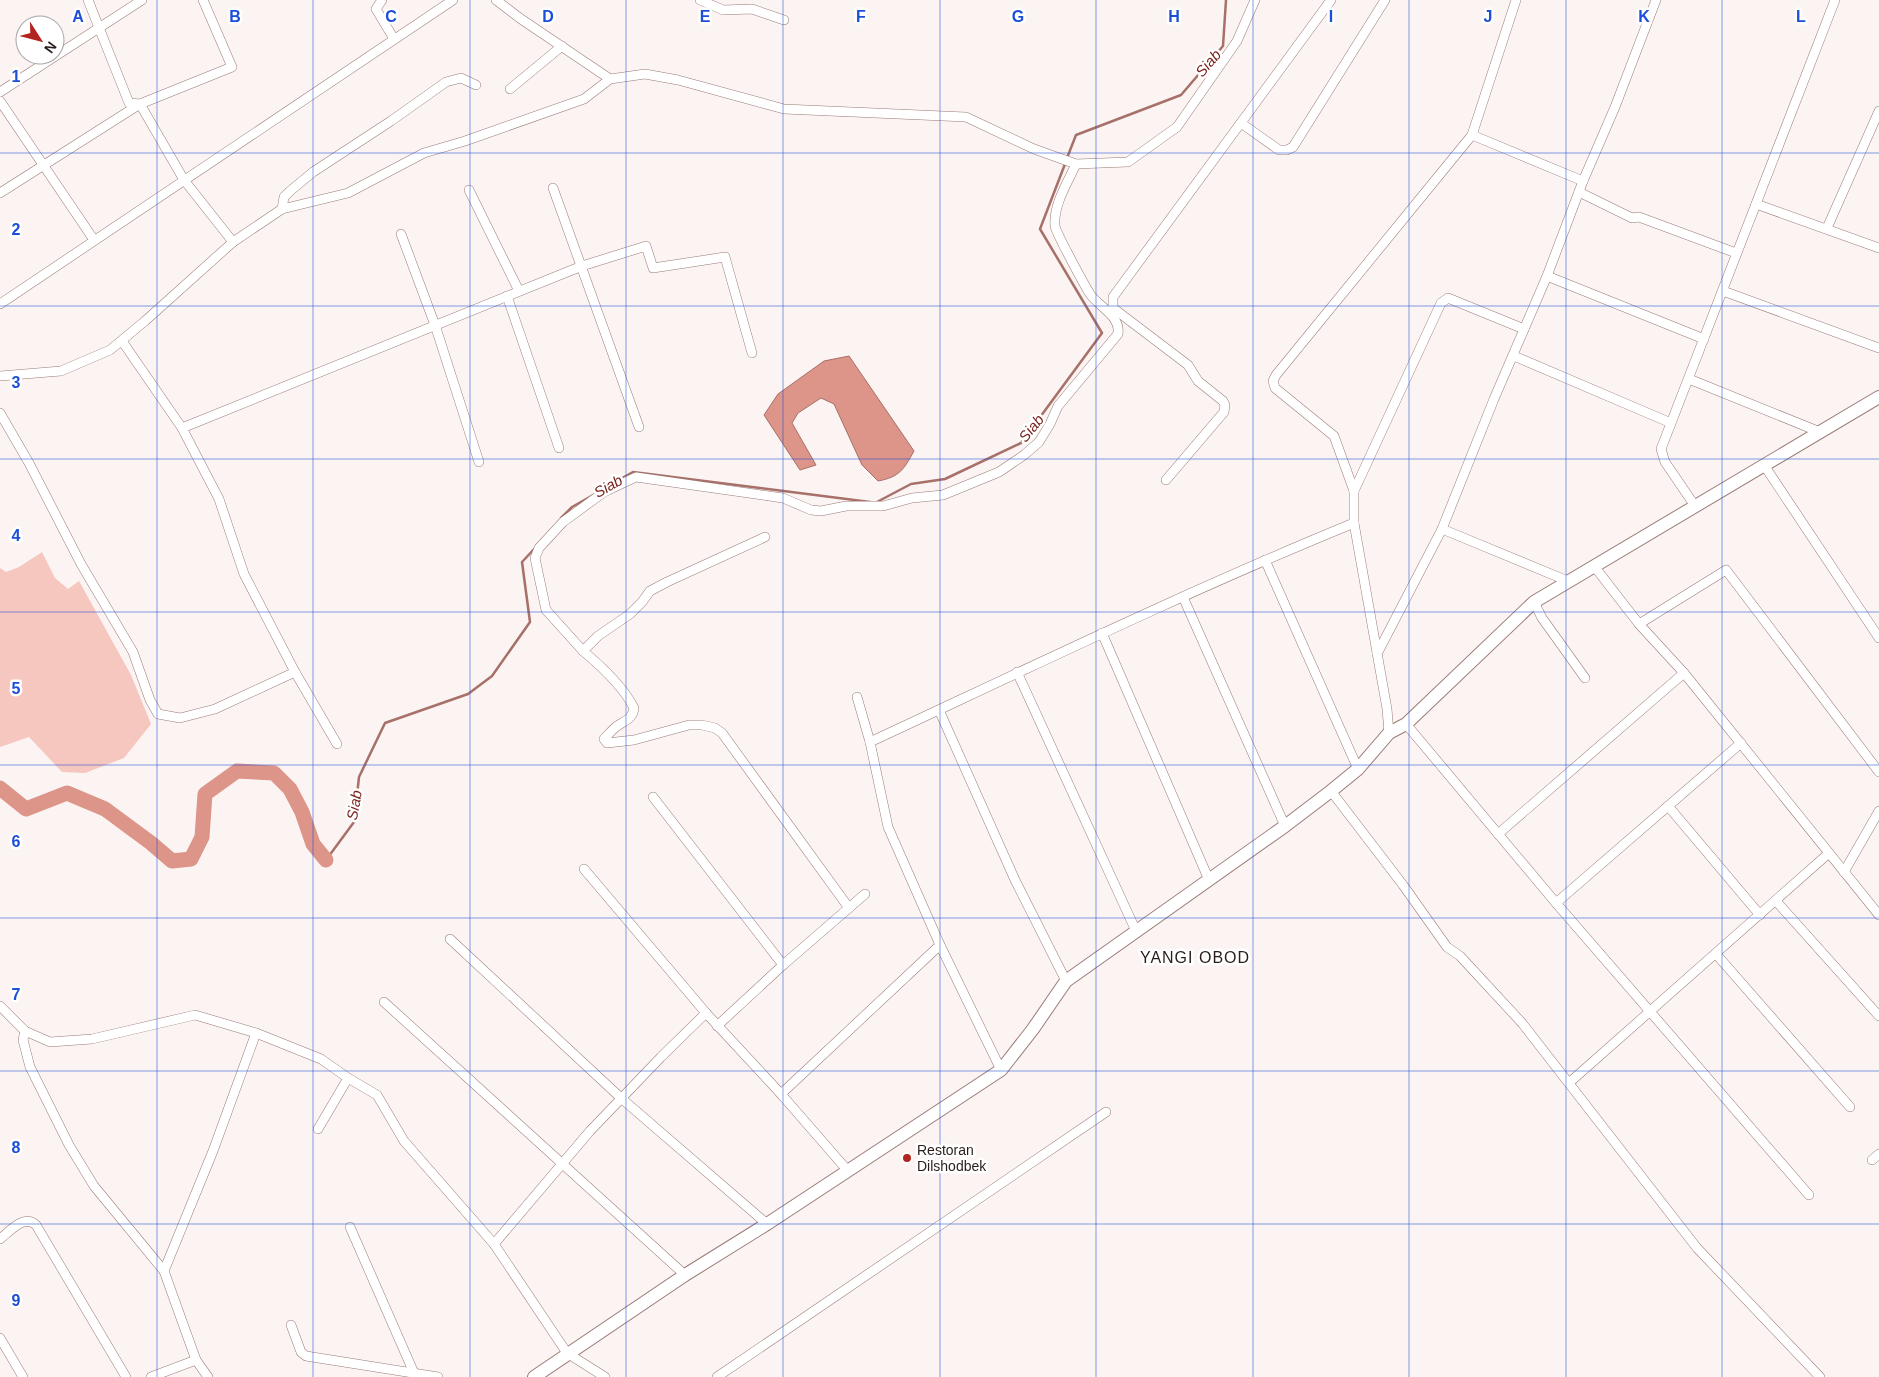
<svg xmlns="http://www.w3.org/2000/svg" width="1879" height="1377" font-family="Helvetica,sans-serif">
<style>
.green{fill:#f6c7bf}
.water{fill:#dd9489;stroke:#a77068}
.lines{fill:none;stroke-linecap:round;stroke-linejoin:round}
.stream{stroke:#a77068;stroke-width:2.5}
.river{stroke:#dd9489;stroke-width:15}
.street-casing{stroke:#9a7b76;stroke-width:10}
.secondary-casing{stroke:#9a7b76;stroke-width:14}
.street{stroke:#fff;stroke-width:9}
.secondary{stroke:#fff;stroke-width:12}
.grid{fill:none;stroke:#1d4ed8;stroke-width:1;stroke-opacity:0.55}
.poi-dot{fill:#b3241e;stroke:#fff;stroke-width:2}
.labels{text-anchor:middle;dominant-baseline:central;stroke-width:5;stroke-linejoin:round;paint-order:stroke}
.poi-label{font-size:14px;fill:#291d1b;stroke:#fff;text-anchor:start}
.water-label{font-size:15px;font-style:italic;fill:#7b251e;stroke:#fff}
.quarter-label{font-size:16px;letter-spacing:1px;fill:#291d1b;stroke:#fff}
.grid-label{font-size:16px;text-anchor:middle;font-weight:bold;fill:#1d4ed8;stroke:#fff;stroke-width:5;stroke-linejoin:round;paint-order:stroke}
</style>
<rect width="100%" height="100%" fill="#fbf4f3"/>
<!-- green -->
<polygon class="green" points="42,552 55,578 68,589 79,581 131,675 151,724 124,758 85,773 62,772 29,737 0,747 0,568 6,572 19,567"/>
<!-- water -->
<path class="water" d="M849,356L914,451C904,469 900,477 878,481L862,465L834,404L821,398L798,413L792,423L816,465L800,470L764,415L778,394L824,361Z"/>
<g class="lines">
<!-- stream -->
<g class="stream">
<polyline points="1067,158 1076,135 1181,95 1223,46 1226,0"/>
<polyline points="615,482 633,472 870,502"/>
<polyline points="875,503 911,484 945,479 1021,443 1102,333 1040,229 1065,164"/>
<polyline points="561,518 572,507 595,494"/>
<polyline points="326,860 354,822 359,777 385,723 468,694 492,676 530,622 522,562 536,547"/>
</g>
<!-- river -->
<polyline class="river" points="0,788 26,809 67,793 105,809 151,843 172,861 191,859 202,837 205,794 237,771 274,773 290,789 302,812 313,844 326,860"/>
<defs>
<g id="street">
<polyline points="88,0 129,103 140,104 184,180 233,242"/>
<polyline points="382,0 376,9 394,39"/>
<polyline points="496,0 521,19 610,79"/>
<polyline points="700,0 723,10 752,9 784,20"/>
<polyline points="510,89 562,46"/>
<polyline points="0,92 142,0"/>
<polyline points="0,101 94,240"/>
<polyline points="1241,123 1279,150 1287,150 1293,147 1385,0"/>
<polyline points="1472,135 1583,181"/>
<polyline points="553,188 639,427"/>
<polyline points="469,190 519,291"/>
<polyline points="1579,192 1632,218 1639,217 1736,253"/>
<polyline points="0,193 140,104 232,67 203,0"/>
<polyline points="1756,204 1879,248"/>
<polyline points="282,209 284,197 290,191 313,172 391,121 446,82 461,78 476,85"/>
<polyline points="1827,228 1879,111"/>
<polyline points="401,234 435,325 479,462"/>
<polyline points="1547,276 1704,339"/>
<polyline points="1723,291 1879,348"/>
<polyline points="507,296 559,448"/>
<polyline points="0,304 453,0"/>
<polyline points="122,341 182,428 582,266 646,246 653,268 725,257 752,353"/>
<polyline points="1514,356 1671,423"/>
<polyline points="0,376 61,371 110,350 145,321 233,242 282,209 348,193 424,153 465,141 584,99 610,79 645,74 678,80 784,109 966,117 1034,149 1076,164 1128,162 1177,127 1237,41 1255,0"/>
<polyline points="1689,379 1820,432"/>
<polyline points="0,413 29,463 81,564 133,652 150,700 158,714 180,718 215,709 295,672"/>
<polyline points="182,428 219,499 244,574 295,672 337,744"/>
<polyline points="1764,465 1879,638"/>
<polyline points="1166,480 1224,412 1225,405 1223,401 1198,381 1188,365 1113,308 1113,297 1331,0"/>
<polyline points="1354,491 1334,436 1275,388 1273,381 1276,375 1472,135 1516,0"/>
<polyline points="1695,506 1665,462 1661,449 1835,0"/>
<polyline points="1442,529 1568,581"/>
<path d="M765,537L667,582L650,591L642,602L630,614L598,636L583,651C601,666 623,686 634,708C633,719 624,721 617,726C612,730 608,735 604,739L607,743L634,740L689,725H702L715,728L722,733L849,908"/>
<polyline points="1265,560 1358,769"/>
<polyline points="1594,566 1639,624 1684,673 1879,915"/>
<polyline points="1183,597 1285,826"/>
<polyline points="1534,602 1542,618 1585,678"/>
<polyline points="1639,624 1726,570 1879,772"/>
<polyline points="1102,633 1209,880"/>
<path d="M583,651L546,610L535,558L539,548L563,522L604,492L636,477L783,498L811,510L821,511L846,506H883L912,498L943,495L999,472L1024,455L1039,442L1050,424L1058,406L1118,334C1121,316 1099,307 1090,294C1085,286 1056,233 1055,226C1053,205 1068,182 1076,164"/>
<polyline points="1377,654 1442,529 1494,399 1547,276 1583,181 1615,107 1656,0"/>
<polyline points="1017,672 1136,931"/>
<polyline points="857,697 870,742 888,827 940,945 1001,1070"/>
<polyline points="939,710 1015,880 1066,981"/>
<polyline points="1406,724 1556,903 1809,1195"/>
<polyline points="1389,733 1387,709 1354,523 1354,491 1441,303 1448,298 1524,329"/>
<path d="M870,742C1031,667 1190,590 1354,523"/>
<polyline points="1331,791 1403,885 1447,947 1460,956 1522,1023 1697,1248 1820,1377"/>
<polyline points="653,797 783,965"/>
<polyline points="1668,806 1760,915"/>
<polyline points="1498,834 1684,673"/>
<polyline points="584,869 706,1013 781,1094 848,1171"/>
<polyline points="1844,872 1879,811"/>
<polyline points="1776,901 1879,1016"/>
<polyline points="1556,903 1741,743"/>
<polyline points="450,939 621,1098 767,1224"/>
<polyline points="1716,954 1850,1107"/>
<polyline points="384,1002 685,1275"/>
<polyline points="0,1006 25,1031 50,1042 92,1039 195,1015 256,1033 321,1059 348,1078 377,1095 404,1141 494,1244 567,1353 605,1377"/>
<polyline points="717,1026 783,965 865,894"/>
<polyline points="25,1031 23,1040 30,1067 69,1145 94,1186 164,1271"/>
<polyline points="1570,1082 1829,853"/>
<polyline points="781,1094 940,945"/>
<polyline points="318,1129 348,1078"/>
<polyline points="1872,1160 1879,1154"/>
<polyline points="350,1227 414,1373"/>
<path d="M0,1239C10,1231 24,1214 36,1225L126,1377"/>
<polyline points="494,1244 590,1131 661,1057 706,1013"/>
<polyline points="291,1325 301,1352 306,1356 438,1377"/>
<polyline points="0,1338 23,1377"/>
<polyline points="151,1377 196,1360"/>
<polyline points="208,1377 196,1360 164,1271 213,1151 256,1033"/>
<polyline points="717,1377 1106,1112"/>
</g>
<polyline id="secondary" points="534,1377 685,1275 767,1224 1001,1070 1033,1029 1066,981 1285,826 1331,791 1358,769 1389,733 1406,724 1534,602 1879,397"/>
</defs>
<!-- street casing -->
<use href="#street" class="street-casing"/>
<!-- secondary casing -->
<use href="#secondary" class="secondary-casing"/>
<!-- street -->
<use href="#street" class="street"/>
<!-- secondary -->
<use href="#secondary" class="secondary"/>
</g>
<!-- grid -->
<path class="grid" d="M157,0V1377M313,0V1377M470,0V1377M626,0V1377M783,0V1377M940,0V1377M1096,0V1377M1253,0V1377M1409,0V1377M1566,0V1377M1722,0V1377M0,153H1879M0,306H1879M0,459H1879M0,612H1879M0,765H1879M0,918H1879M0,1071H1879M0,1224H1879"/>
<!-- markers -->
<circle class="poi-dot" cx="907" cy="1158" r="5"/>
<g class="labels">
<!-- poi labels -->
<g class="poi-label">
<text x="917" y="1150">Restoran<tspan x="917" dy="16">Dilshodbek</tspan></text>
</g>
<!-- water labels -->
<g class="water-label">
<text transform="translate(1208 63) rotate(-49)">Siab</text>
<text transform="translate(1031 428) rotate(-51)">Siab</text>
<text transform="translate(608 486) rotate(-30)">Siab</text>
<text transform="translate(354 805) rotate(-80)">Siab</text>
</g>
<!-- quarter labels -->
<g class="quarter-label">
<text x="1195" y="957">YANGI OBOD</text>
</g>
</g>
<g class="grid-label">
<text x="78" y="22">A</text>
<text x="235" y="22">B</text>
<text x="391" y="22">C</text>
<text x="548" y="22">D</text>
<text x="705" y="22">E</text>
<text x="861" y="22">F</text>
<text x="1018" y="22">G</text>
<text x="1174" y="22">H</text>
<text x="1331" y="22">I</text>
<text x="1488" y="22">J</text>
<text x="1644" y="22">K</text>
<text x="1801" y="22">L</text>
<text x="16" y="82">1</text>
<text x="16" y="235">2</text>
<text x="16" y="388">3</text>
<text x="16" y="541">4</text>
<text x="16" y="694">5</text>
<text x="16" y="847">6</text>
<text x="16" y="1000">7</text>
<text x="16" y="1153">8</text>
<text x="16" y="1306">9</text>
</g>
<!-- north arrow -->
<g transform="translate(40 40) rotate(126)"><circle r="24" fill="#ffffff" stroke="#a9a5a4"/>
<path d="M0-4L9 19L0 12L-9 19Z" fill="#b3241e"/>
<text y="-8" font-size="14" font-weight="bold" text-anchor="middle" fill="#291d1b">N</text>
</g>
</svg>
